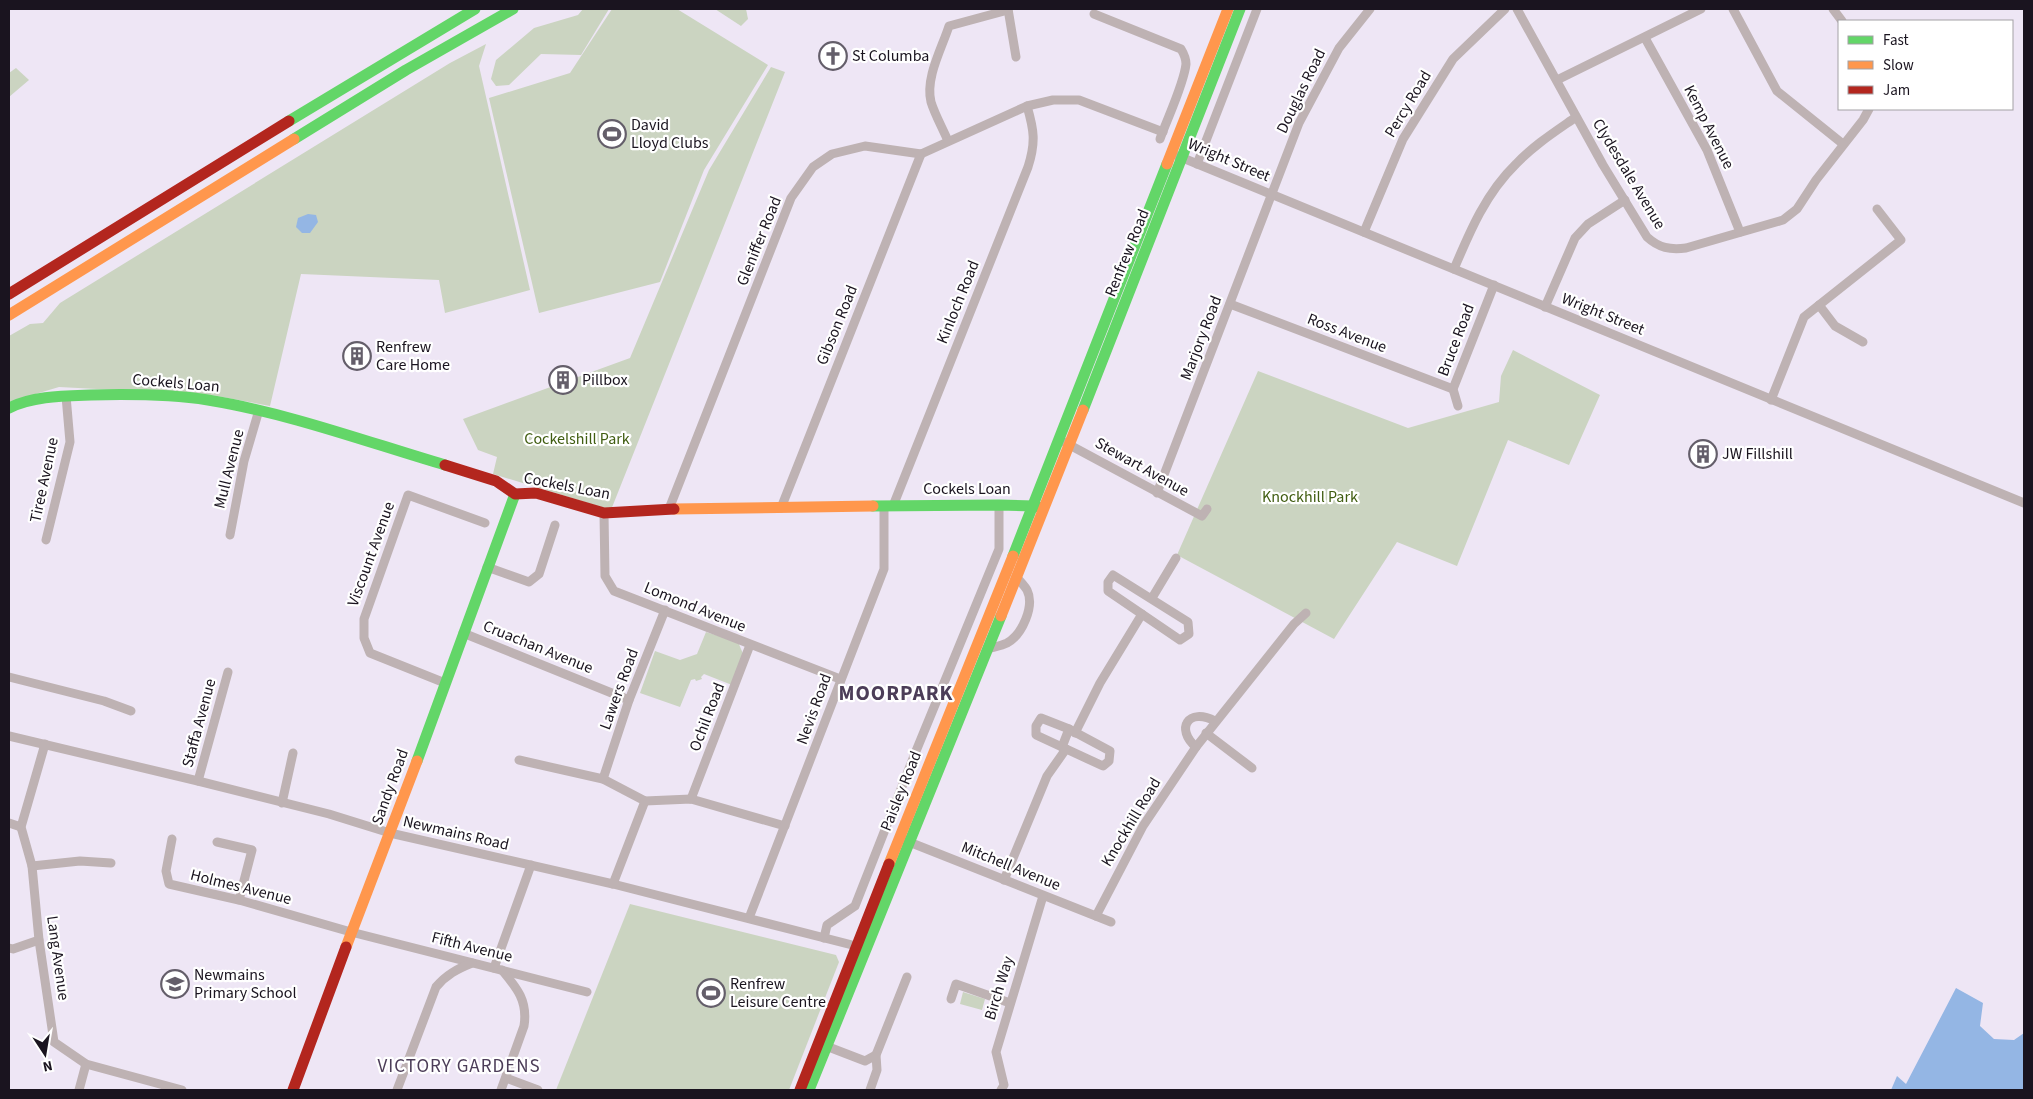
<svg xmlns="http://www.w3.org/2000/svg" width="2033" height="1099" font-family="'Source Sans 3',sans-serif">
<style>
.green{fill:#cbd4c1}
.water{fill:#94b6e4}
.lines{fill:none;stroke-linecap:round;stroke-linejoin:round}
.street{stroke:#beb2b3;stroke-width:9}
.fast{stroke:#63d668;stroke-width:11}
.slow{stroke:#ff974d;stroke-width:11}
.jam{stroke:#b3261e;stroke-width:11}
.labels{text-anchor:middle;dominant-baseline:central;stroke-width:4.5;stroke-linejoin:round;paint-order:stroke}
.poi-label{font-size:16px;fill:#1a141f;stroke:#fff;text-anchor:start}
.street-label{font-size:16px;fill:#1a141f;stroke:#fff}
.park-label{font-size:16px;fill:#405d11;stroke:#fff}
.quarter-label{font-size:19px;letter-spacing:1px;fill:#4c3d58;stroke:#fff}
.district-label{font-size:21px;font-weight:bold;letter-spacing:1px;fill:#4c3d58;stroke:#fff}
</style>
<rect width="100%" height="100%" fill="#eee6f5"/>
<!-- green -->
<g class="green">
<polygon points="583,9 609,9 581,55 541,54 509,85 496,86 491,79 496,60 534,28 578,15"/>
<polygon points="612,9 677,9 768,65 704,170 660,282 539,313 489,98 570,73"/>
<polygon points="715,9 746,9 748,19 741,26"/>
<polygon points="486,44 479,66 530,290 445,313 439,280 301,274 270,406 212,395 59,387 9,402 9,336 30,324 43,323 60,303 450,63"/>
<polygon points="771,67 785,72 611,510 493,474 497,457 478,450 463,419 630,358 709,170"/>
<polygon points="16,68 29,80 9,97 9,73"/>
<polygon points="1513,350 1600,395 1569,465 1508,440 1457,566 1397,542 1334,639 1177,555 1258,371 1408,428 1499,402 1501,376"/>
<polygon points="706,632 738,642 744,656 732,685 704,674 701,677 702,679 696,681 695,679 691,680 680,707 640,693 655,651 680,660 697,654"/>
<polygon points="630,904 836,955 839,962 789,1090 556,1090"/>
<polygon points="963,992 985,999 982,1010 960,1004"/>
</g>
<!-- water -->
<g class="water">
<polygon points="308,214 316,215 318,222 310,233 302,233 296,227 298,218"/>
<polygon points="1956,988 1983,1003 1980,1026 1994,1039 2014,1040 2024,1033 2024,1090 1891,1090 1897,1076 1906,1084"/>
</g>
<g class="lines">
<!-- street -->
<g class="street">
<polyline points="1008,9 1016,57"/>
<path d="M1517,9L1603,165L1647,237C1659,248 1670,250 1686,248L1783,220L1797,209L1816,180L1863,120L1869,109"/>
<polyline points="1733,9 1777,91 1843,144"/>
<polyline points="1833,9 1842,21"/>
<path d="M1094,14L1181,49C1184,54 1186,58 1186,64C1184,84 1167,119 1160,139"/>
<polyline points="1645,38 1707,150 1740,232"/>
<polyline points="1557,80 1701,9"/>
<path d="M948,141C943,129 935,115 931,102C925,78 942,48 949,26L1008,10"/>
<polyline points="1178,156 2024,503"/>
<polyline points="1197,164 1257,9"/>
<polyline points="1364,232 1403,139 1453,59 1505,9"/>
<path d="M1454,269C1470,231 1486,193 1516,164C1534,145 1556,131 1576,117"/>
<polyline points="1230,304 1453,389"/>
<polyline points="1819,305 1835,326 1863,342"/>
<polyline points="1545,307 1575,238 1588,224 1625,200"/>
<polyline points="1771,400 1804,317 1901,240 1877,209"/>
<polyline points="1458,406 1453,389 1494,285"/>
<polyline points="1064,442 1202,516 1207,509"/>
<polyline points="1157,493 1299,123 1339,48 1370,9"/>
<path d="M893,506L1028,167C1036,142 1034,130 1027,106"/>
<polyline points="781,508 921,154"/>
<polyline points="669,509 791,198 813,167 832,154 865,146 921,154 1027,106 1053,100 1079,100 1163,132"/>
<polyline points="604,513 605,576 614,591 840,679"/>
<polyline points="230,535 244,461 259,410"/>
<polyline points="46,540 70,442 66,396"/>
<polyline points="487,567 529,582 539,574 555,525"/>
<polygon points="1113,575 1188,622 1189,634 1180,640 1108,591 1108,582"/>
<polyline points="1152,598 1176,558"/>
<polyline points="463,633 629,700"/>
<path d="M987,649C993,647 1001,646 1007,643C1022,635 1035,606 1027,590C1024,585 1020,581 1016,577"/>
<polyline points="9,677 104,701 131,711"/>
<polyline points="445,683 370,653 364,638 364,619 408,495 485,523"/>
<polygon points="1041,718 1069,729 1110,751 1109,761 1103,766 1036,735 1036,726"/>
<polyline points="1075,733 1100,683 1142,614"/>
<polyline points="1206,733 1252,768"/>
<polyline points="9,736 198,781 329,814 390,833 613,884 860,947"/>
<polyline points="45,744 21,827 32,866 39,940 54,1042 86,1064 182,1090"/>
<polyline points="1062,747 1069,729"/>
<path d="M1196,747C1175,729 1188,707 1215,721"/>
<polyline points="519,760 603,779 645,801 691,799 785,826"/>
<polyline points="603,779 629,700 665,610"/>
<polyline points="198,781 228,672"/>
<polyline points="691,799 750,645"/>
<polyline points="282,803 293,753"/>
<polyline points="9,823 21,827"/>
<polyline points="172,839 166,871 169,884 239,900 351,932 587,992"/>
<polyline points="904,840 1111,922"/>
<polyline points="217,842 252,850 239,900"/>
<polyline points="32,866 80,861 111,863"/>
<polyline points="1004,880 1047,776 1066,749"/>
<polyline points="613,884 645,801"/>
<polyline points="1096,916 1143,826 1196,747 1294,624 1306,613"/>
<polyline points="749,918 884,569 884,506"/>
<polyline points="824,938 827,925 855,906 914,756 999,549 999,505"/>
<polyline points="9,948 13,949 39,940"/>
<polyline points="494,968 531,865"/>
<polyline points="951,999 956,984 1010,1003"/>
<polyline points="826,1046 865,1061 876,1055"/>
<polyline points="506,1078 538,1090"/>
<polyline points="79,1090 86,1064"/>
<path d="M397,1090L436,987C446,975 457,969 472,963"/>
<path d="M501,1090L524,1026C528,1001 517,988 502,970"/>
<polyline points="870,1090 877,1070 876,1055 907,977"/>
<polyline points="1001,1090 1004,1085 996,1052 1043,896"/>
</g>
<!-- fast -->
<g class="fast">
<polyline points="289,121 475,9"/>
<polyline points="294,139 406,70 513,9"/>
<path d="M9,408C33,396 64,396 91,395C130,394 169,394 208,400C288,413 367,442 445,465"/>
<polyline points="1083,410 1240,9"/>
<polyline points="873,506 999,505 1034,506 1042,508"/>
<polyline points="1013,556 1167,164"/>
<polyline points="417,761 515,494"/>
<polyline points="809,1090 1001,616"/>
</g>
<!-- slow -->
<g class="slow">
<polyline points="1167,164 1228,9"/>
<polyline points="9,315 294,139"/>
<polyline points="674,509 873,506"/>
<polyline points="1001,616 1083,410"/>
<polyline points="889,864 1013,556"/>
<polyline points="346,947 417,761"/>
</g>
<!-- jam -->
<g class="jam">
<polyline points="9,294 289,121"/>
<polyline points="445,465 496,481 515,494 536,493 604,513 674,509"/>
<polyline points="293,1090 346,947"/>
<polyline points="800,1090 889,864"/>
</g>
</g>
<!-- icons -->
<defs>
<symbol id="church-ring" viewBox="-11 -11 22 22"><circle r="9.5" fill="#fff" stroke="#645e6a" stroke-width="1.5"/><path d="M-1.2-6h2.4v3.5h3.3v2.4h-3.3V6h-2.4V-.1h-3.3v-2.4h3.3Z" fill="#645e6a"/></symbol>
<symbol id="stadium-ring" viewBox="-11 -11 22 22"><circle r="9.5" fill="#fff" stroke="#645e6a" stroke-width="1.5"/><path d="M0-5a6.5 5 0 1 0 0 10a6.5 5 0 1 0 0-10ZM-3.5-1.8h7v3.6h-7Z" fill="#645e6a"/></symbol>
<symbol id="building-ring" viewBox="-11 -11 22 22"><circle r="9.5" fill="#fff" stroke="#645e6a" stroke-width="1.5"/><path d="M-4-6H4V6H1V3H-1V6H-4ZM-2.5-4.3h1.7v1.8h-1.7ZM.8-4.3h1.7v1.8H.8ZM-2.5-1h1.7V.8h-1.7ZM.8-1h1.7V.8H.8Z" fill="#645e6a"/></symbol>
<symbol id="school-ring" viewBox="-11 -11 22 22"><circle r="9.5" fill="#fff" stroke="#645e6a" stroke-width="1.5"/><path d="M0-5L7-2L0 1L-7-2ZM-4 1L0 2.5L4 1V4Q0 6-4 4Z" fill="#645e6a"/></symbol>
</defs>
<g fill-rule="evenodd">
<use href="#church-ring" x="817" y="40" width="32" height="32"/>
<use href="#stadium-ring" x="596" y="118" width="32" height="32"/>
<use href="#building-ring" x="341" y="340" width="32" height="32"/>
<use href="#building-ring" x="547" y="364" width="32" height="32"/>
<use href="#building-ring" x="1687" y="438" width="32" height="32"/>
<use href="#school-ring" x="159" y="968" width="32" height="32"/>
<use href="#stadium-ring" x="695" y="977" width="32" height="32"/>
</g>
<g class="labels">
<!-- poi labels -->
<g class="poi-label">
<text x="852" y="56">St Columba</text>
<text x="631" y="125">David<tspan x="631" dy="18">Lloyd Clubs</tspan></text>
<text x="376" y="347">Renfrew<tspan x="376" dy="18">Care Home</tspan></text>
<text x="582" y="380">Pillbox</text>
<text x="1722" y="454">JW Fillshill</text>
<text x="194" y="975">Newmains<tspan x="194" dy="18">Primary School</tspan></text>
<text x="730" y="984">Renfrew<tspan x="730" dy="18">Leisure Centre</tspan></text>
</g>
<!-- street labels -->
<g class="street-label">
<text transform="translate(1301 91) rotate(-64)">Douglas Road</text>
<text transform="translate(1408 104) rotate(-59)">Percy Road</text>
<text transform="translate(1709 127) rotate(63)">Kemp Avenue</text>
<text transform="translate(1229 160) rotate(23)">Wright Street</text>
<text transform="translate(1629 174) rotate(59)">Clydesdale Avenue</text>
<text transform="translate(759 241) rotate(-68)">Gleniffer Road</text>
<text transform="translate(1127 253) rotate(-68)">Renfrew Road</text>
<text transform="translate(958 302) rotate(-68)">Kinloch Road</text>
<text transform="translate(1603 314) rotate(22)">Wright Street</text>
<text transform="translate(837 325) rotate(-68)">Gibson Road</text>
<text transform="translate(1347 333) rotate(21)">Ross Avenue</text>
<text transform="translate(1201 338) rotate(-69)">Marjory Road</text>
<text transform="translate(1456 340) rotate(-69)">Bruce Road</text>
<text transform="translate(176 383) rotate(5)">Cockels Loan</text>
<text transform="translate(1142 467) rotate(29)">Stewart Avenue</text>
<text transform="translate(229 469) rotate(-76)">Mull Avenue</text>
<text transform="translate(44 480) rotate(-78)">Tiree Avenue</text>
<text transform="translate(567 486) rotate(11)">Cockels Loan</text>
<text x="967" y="489">Cockels Loan</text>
<text transform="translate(371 554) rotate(-70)">Viscount Avenue</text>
<text transform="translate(695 607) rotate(22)">Lomond Avenue</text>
<text transform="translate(538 647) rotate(22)">Cruachan Avenue</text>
<text transform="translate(619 689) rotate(-70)">Lawers Road</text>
<text transform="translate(814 709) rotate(-70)">Nevis Road</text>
<text transform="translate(707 717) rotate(-69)">Ochil Road</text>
<text transform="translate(199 723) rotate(-75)">Staffa Avenue</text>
<text transform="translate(390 787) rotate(-70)">Sandy Road</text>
<text transform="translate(901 791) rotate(-68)">Paisley Road</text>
<text transform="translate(1131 822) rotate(-59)">Knockhill Road</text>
<text transform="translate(456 833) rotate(13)">Newmains Road</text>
<text transform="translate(1011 866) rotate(22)">Mitchell Avenue</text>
<text transform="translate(241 887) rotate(14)">Holmes Avenue</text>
<text transform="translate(472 947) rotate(14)">Fifth Avenue</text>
<text transform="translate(58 958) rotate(82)">Lang Avenue</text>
<text transform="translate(999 988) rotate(-73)">Birch Way</text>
</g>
<!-- park labels -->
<g class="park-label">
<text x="577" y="439">Cockelshill Park</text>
<text x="1310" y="497">Knockhill Park</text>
</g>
<!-- quarter labels -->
<g class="quarter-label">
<text x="459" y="1066">VICTORY GARDENS</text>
</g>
<!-- district labels -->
<g class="district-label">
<text x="896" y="693">MOORPARK</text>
</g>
</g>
<!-- border -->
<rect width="2033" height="1099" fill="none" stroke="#1a141f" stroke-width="20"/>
<!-- legend -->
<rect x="1838" y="20" width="175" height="90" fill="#ffffff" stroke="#a3a1a5"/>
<rect x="1848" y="36" width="25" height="8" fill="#63d668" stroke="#a3a1a5"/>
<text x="1883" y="45" font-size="15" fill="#1a141f">Fast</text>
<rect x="1848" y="61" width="25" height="8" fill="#ff974d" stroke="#a3a1a5"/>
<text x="1883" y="70" font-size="15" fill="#1a141f">Slow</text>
<rect x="1848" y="86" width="25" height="8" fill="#b3261e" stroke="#a3a1a5"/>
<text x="1883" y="95" font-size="15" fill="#1a141f">Jam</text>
<!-- north arrow -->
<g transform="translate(45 1054) rotate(168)" stroke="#ffffff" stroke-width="4" paint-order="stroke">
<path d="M0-4L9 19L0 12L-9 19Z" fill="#1a141f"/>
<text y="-8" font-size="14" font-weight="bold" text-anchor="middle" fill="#1a141f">N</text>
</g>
</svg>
